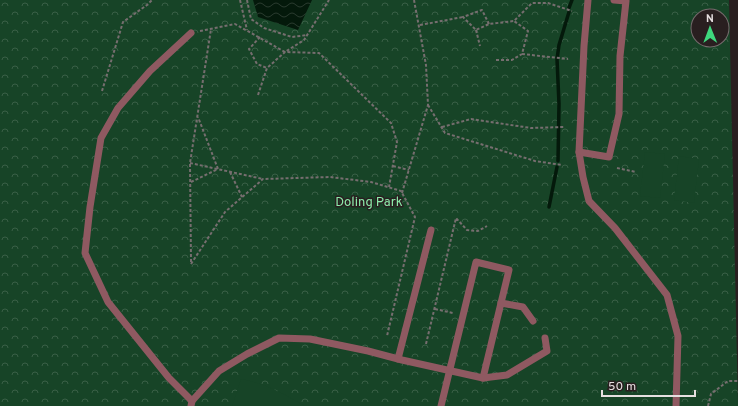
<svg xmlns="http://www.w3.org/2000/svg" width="738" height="406" font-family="Overpass,sans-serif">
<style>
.park{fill:url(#park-crowns);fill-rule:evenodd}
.pitch{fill:#174427}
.water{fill:url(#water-waves)}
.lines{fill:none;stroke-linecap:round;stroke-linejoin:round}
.stream{stroke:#04190b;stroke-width:3.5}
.path{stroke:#766e6f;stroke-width:2;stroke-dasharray:3 2;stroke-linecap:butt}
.service{stroke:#8f5961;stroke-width:7}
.labels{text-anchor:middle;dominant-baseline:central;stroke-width:3;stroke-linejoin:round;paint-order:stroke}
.park-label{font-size:13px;fill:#8dedab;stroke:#291f20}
</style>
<defs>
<pattern id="park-crowns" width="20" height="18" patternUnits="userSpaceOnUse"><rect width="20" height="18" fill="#174427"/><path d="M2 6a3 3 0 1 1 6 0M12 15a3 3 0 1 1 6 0" fill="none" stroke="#395f46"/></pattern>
<pattern id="water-waves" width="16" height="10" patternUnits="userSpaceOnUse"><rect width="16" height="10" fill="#04190b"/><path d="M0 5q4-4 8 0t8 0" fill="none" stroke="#293a2e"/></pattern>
</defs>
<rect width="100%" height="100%" fill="#291f20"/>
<!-- park -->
<path class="park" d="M0,0H729L738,406H0ZM698,16H722V40H698Z"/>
<!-- pitch -->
<g class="pitch">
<polygon points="645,152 665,154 660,198 640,196"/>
<polygon points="679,156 699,159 694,203 674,200"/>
<path d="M241,379C265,383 284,394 305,406H232Z"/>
</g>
<!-- water -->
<polygon class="water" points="253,0 312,0 298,30 258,17"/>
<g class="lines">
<!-- stream -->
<g class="stream">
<polyline points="569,8 572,0"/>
<polyline points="558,161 559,104 557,59 559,45 569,12"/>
<polyline points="549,207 557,167"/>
</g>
<!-- path -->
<g class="path">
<polyline points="240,0 247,30"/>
<polyline points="247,0 251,19 264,28 292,37 307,35"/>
<polyline points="489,24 482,10 463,17 476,30 489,24 514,21 532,3 548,3 572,11"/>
<polyline points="420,25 463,17"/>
<polyline points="476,30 480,46"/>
<polyline points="200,31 235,24 285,52 304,40 329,0"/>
<polyline points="260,37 249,49 257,64 267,68"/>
<polyline points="522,54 568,59"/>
<polyline points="496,60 512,60 522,54 528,31 514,21"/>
<polyline points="102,91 123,22 147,5 152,0"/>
<polyline points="258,95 267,68 285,52 319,53 391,123 397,142 389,187"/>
<polyline points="428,105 445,133 535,161 562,165"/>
<polyline points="442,127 471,119 531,128 564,127"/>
<polyline points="190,163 263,179"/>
<polyline points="393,166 409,170"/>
<polyline points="617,168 636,172"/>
<polyline points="230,172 242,197"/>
<polyline points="191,182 218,169 198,117"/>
<polyline points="402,193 428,105 426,65 414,0"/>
<polyline points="191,262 190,163 211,29"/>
<polyline points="191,264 225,212 263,179 330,177 371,182 401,191 415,217 387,336"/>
<polyline points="435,309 453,313"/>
<polyline points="426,344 456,218 467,230 478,231 487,226"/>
<polyline points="708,406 711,394 728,381 738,381"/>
</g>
<!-- service -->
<g class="service">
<polyline points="588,0 584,46 579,152 583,177 589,201 615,228 667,295 678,336 676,406"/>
<polyline points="191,33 150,71 118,108 101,138 90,207 85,253 108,302 169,378 192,401"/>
<polyline points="579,152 609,157 619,114 620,56 626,1 614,0"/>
<polyline points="398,359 431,230"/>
<polyline points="483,378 501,303"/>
<polyline points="191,406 192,401 219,371 247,354 279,338 310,339 368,351 402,360 483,378 507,375 547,351 545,338"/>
<polyline points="441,406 476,262 509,270 501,303 523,307 533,321"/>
</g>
</g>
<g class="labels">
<!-- park labels -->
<g class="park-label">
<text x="369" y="203">Doling Park</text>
</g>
</g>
<!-- north arrow -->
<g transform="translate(710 28) rotate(359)"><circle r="19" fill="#291f20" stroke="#756c6d"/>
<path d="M0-3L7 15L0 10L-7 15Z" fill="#3ed77d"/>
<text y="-6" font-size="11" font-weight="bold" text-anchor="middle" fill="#e6dfe0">N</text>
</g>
<!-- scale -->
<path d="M602 390v6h93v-6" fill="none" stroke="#e6dfe0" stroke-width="2"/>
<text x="608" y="390" font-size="12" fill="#e6dfe0" stroke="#291f20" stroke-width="3" paint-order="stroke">50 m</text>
</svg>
